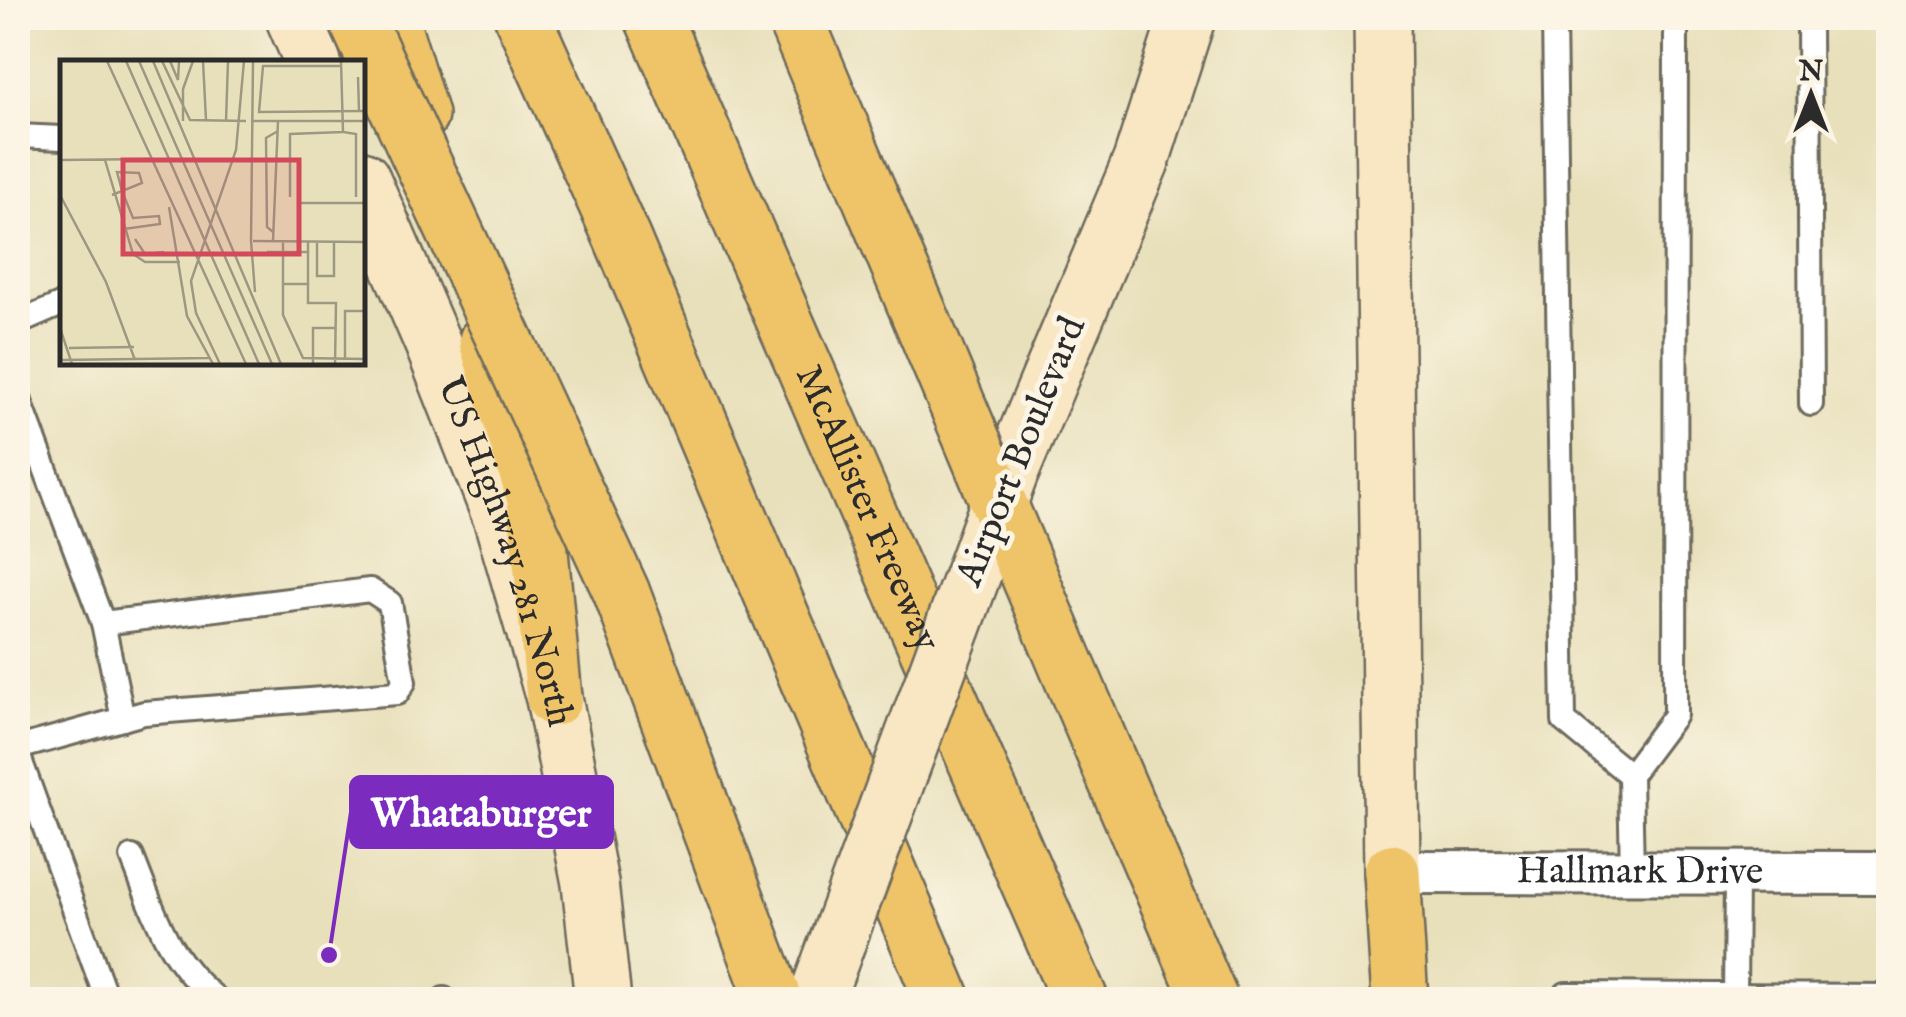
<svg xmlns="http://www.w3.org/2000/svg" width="1906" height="1017" font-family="'IM FELL English',serif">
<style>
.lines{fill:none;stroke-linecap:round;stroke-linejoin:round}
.lane-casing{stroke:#6d6a5d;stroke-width:28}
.street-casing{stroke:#6d6a5d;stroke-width:48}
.secondary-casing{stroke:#6d6a5d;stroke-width:60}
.highway-casing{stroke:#6d6a5d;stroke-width:60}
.lane{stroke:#fff;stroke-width:22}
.street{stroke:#fff;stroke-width:42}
.secondary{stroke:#f9e7c3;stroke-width:55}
.highway{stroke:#efc469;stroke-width:55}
.secondary-bridge-casing{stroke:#6d6a5d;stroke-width:60;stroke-linecap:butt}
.highway-bridge-casing{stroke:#6d6a5d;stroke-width:60;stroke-linecap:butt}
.secondary-bridge{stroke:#f9e7c3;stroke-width:55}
.highway-bridge{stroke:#efc469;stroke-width:55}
.labels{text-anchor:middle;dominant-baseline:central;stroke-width:10;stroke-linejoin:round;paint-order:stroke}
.street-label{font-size:38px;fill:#2b2b2b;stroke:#fcf5e5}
.inset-road{fill:none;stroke:#9c9881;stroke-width:2.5}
.view{fill:#d1495b;fill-opacity:0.15;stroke:#d1495b;stroke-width:5}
.inset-edge{fill:none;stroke:#2b2b2b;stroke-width:5}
.leader{fill:none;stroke:#7b2cbf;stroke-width:4}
.callout-dot{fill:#7b2cbf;stroke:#fcf5e5;stroke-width:4}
.callout{fill:#7b2cbf;stroke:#7b2cbf;stroke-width:4}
.callout-label{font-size:40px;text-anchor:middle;font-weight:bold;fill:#fff}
</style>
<rect width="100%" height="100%" fill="#fcf5e5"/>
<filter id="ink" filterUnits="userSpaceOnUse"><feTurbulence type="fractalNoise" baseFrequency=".01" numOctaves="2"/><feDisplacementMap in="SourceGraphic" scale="20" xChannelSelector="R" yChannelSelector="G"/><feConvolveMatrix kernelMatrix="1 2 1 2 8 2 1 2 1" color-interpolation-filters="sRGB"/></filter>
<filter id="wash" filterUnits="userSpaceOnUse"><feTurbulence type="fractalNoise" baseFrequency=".0048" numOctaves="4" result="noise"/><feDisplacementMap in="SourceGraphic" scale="40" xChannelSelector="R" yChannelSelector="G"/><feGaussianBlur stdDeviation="2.25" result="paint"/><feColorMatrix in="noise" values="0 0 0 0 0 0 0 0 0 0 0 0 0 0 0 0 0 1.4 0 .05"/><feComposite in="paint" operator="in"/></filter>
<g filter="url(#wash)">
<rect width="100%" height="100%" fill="#e8e0bb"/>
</g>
<g filter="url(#ink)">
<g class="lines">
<defs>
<g id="lane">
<polyline points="1554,18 1564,721 1630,775"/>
<polyline points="1809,18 1811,404"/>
<polyline points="18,136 62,138"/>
<polyline points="18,323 62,304"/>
<polyline points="18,396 103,623 370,590 390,603 404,682 397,693 144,713 18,748"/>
<polyline points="103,623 123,719"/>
<polyline points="18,754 107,1000"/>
<path d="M132,857C155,914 167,961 218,1000"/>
<polyline points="1632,873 1630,775 1675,715 1676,18"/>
<polyline points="1566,994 1888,996"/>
<polyline points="443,1000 444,999"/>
<polyline points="1735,1000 1736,874"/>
</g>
<g id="street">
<path id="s1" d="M1392,872L1888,873"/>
</g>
<g id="secondary">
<polyline points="294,18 313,62"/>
<polyline points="1382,18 1392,872"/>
<path id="s2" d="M362,179L433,344L502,520L554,698L590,883L603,1000"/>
<polyline points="1011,471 1141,161 1187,18"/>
</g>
<g id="highway">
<polyline points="390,18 420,115"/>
<polyline points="523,18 622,238 943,1000"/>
<path id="s3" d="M653,18L1080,1000"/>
<polyline points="487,341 535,499 554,698"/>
<polyline points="1392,872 1400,1000"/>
</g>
</defs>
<!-- lane casing -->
<use href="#lane" class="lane-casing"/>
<!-- street casing -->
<use href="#street" class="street-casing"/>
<!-- secondary casing -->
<use href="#secondary" class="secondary-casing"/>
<!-- highway casing -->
<use href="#highway" class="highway-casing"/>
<!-- lane -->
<use href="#lane" class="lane"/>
<!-- street -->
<use href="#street" class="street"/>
<!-- secondary -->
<use href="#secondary" class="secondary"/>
<!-- highway -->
<use href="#highway" class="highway"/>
<defs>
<polyline id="secondary-bridge" points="816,1000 1010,473"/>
<g id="highway-bridge">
<polyline points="356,18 621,591 774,1000"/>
<polyline points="795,18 1068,668 1210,1000"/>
</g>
</defs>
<!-- secondary-bridge casing -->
<use href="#secondary-bridge" class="secondary-bridge-casing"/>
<!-- highway-bridge casing -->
<use href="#highway-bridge" class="highway-bridge-casing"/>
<!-- secondary-bridge -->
<use href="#secondary-bridge" class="secondary-bridge"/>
<!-- highway-bridge -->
<use href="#highway-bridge" class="highway-bridge"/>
</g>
</g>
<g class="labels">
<!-- street labels -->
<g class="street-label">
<text transform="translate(1022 452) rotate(-68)">Airport Boulevard</text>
<text stroke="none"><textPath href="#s3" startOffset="535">McAllister Freeway</textPath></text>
<text stroke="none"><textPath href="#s2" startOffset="400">US Highway 281 North</textPath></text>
<text stroke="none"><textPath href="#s1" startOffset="248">Hallmark Drive</textPath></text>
</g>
</g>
<!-- overview -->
<g transform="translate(60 60)">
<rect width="305" height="305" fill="#e8e0bb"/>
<path class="inset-road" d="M47,1L186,304M66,1L199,304M79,1L212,304M93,1L221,304M102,1L130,60L186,61M110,1L118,20L119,1M143,1L146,60M281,1L283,72L296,74V137M281,6H203L199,52L305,51M298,17L299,51M123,61V29L133,1M166,61L168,1M191,61H305M0,100L89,99M45,100L73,194L85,202H120M0,135L46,222L75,300M52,135L62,131L57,112L79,113L82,123L62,131L73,158L99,156L100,164L64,169M230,137V74L283,72M239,143H305M109,147L127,256L153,304M213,172L207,167L206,78L218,71M75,179L85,194L104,192M191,181L193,1M191,181L195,232M193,181L305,182M213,181L218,61M223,181V224H248V181M257,181V216H274V181M207,192H248M223,224V255L243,298L305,299M248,224V243H276L275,304M0,268L12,304M9,288L74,287M285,299V251H305M0,300L149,298M160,304L136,253L131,221L176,90L184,1M253,304V268H275"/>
<path class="view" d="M63,100H239V194H63Z"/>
<rect width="305" height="305" class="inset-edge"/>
</g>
<!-- callouts -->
<path class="leader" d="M329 955L351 812"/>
<circle class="callout-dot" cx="329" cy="955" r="10"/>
<rect class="callout" x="351" y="777" width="261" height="70" rx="10"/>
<g class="callout-label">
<text x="481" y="826">Whataburger</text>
</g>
<!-- margin -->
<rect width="1906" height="1017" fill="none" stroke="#fcf5e5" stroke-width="60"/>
<!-- north arrow -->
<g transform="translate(1811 95)" stroke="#fcf5e5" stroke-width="8" paint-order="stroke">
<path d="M0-8L18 38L0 25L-18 38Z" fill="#2b2b2b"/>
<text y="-15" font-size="28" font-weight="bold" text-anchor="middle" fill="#2b2b2b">N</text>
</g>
</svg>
